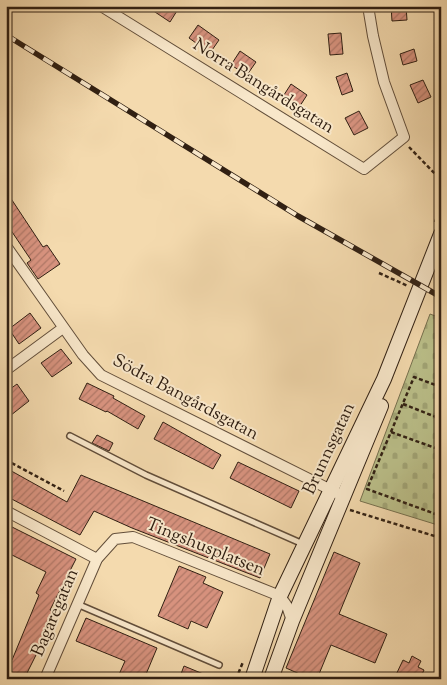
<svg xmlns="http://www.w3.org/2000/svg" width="447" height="685" font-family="'Sorts Mill Goudy',serif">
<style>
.cemetery{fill:url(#cemetery-stones);stroke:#76704e}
.building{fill:url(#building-hatch);stroke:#312013}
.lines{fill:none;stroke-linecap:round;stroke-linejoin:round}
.lane-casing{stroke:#624e3a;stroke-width:8}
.street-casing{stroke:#624e3a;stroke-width:12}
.secondary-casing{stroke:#312013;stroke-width:16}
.path{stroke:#312013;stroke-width:2.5;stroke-dasharray:4 2.5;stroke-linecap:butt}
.lane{stroke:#f8e7ca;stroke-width:5}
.street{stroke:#f8e7ca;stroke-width:10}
.secondary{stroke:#f8e7ca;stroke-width:14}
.rail-casing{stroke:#312013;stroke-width:5.5}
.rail{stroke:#f8e7ca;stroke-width:4;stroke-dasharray:11;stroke-linecap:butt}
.labels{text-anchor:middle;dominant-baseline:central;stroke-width:4;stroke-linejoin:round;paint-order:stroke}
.street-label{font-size:18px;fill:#312013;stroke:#f8e7ca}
</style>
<defs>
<pattern id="cemetery-stones" width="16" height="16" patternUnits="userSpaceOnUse" patternTransform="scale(1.25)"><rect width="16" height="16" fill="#bbc08a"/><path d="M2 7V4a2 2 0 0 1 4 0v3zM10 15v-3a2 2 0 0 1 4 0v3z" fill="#a1a576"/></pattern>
<pattern id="building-hatch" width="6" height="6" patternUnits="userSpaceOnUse" patternTransform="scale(1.25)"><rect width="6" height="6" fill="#d7927e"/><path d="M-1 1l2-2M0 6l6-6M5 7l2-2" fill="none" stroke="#af7766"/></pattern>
</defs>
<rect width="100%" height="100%" fill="#f4daae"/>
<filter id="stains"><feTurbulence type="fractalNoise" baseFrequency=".004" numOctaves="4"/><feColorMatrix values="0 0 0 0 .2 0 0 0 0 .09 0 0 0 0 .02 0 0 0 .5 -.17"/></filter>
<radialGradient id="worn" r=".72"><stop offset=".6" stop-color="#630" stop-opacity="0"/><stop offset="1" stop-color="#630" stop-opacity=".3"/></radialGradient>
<!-- cemetery -->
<polygon class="cemetery" points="430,314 441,318 441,526 360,501"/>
<!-- building -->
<g class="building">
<polygon points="146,6 180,6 170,22"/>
<polygon points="391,6 406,6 407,20 392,21"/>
<polygon points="198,25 219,40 210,53 189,38"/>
<polygon points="341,33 343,54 330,55 328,34"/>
<polygon points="414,49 417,61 403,65 400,54"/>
<polygon points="240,51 256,62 247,75 231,65"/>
<polygon points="347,73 353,91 342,95 336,77"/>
<polygon points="423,80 431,97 418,103 410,85"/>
<polygon points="291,84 307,95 298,109 282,98"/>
<polygon points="359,111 368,128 354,135 345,118"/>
<polygon points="6,191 43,247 47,245 60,264 38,279 27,263 31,260 6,223"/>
<polygon points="30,313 41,328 19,344 9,329"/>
<polygon points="61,349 72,363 52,377 41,363"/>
<polygon points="87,383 114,396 113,398 145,416 138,429 107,411 106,412 79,399"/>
<polygon points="17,384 29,401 6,419 6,392"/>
<polygon points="163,422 221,455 213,469 154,439"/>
<polygon points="97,435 113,443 109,451 92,443"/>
<polygon points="238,462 299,491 291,508 230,478"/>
<polygon points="6,468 67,502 81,475 270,554 260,578 132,528 94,511 80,535 6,496"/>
<polygon points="6,524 76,559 50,610 54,611 37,653 24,679 6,679 6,664 9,659 12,660 39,595 36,593 46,572 6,552"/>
<polygon points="334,552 360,563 339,614 387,634 375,663 331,645 317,679 311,679 286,668"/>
<polygon points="179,566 206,577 203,583 223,592 207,628 191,621 188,629 158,616"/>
<polygon points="86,618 157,648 144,679 117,679 125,661 76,641"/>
<polygon points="412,656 421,661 418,667 424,670 420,679 394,679 403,660 409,663"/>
<polygon points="184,666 213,678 213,679 179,679"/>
</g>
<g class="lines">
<defs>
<g id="lane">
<polyline points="70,436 146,475 303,544"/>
<polyline points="77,604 219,665"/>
</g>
<g id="street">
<polyline points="101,6 364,169 404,137 384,82 373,36 368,6"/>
<polyline points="6,246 83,355 101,375 337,493"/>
<polyline points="6,370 63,328"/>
<polyline points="6,511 97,559"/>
<polyline points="45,679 97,559 115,539 133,537 280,596 287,606 292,621"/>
<polyline points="439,679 441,676"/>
</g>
<g id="secondary">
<polyline points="252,679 280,596 384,379 441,234"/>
<polyline points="271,679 292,621 381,406"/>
</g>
</defs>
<!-- lane casing -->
<use href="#lane" class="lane-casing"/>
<!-- street casing -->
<use href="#street" class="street-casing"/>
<!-- secondary casing -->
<use href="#secondary" class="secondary-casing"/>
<!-- path -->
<g class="path">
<polyline points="409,147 441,180"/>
<polyline points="435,222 441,207"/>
<polyline points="379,273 408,286"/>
<polyline points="441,387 414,377 367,489 441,516"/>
<polyline points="403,404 441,419"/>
<polyline points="391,432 441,450"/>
<polyline points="6,460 64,491"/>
<polyline points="350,510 441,538"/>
<polyline points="236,679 243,662"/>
</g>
<!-- lane -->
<use href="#lane" class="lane"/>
<!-- street -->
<use href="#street" class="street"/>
<!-- secondary -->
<use href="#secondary" class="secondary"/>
<defs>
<polyline id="rail" points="6,35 298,216 441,297"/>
</defs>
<!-- rail casing -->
<use href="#rail" class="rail-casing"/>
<!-- rail -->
<use href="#rail" class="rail"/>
</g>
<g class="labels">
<!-- street labels -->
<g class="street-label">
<text transform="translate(263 87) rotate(32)">Norra Bangårdsgatan</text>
<text transform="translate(185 398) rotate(28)">Södra Bangårdsgatan</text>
<text transform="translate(330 449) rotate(-65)">Brunnsgatan</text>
<text transform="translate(205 548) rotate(22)">Tingshusplatsen</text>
<text transform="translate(56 613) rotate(-67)">Bagaregatan</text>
</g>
</g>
<!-- margin -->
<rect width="447" height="685" fill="none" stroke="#f4daae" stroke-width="25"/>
<rect x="8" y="8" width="432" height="670" fill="none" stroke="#312013" stroke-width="2.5"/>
<rect x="12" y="12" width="422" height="660" fill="none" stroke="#312013"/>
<rect width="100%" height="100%" filter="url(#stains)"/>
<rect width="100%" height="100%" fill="url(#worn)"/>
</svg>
